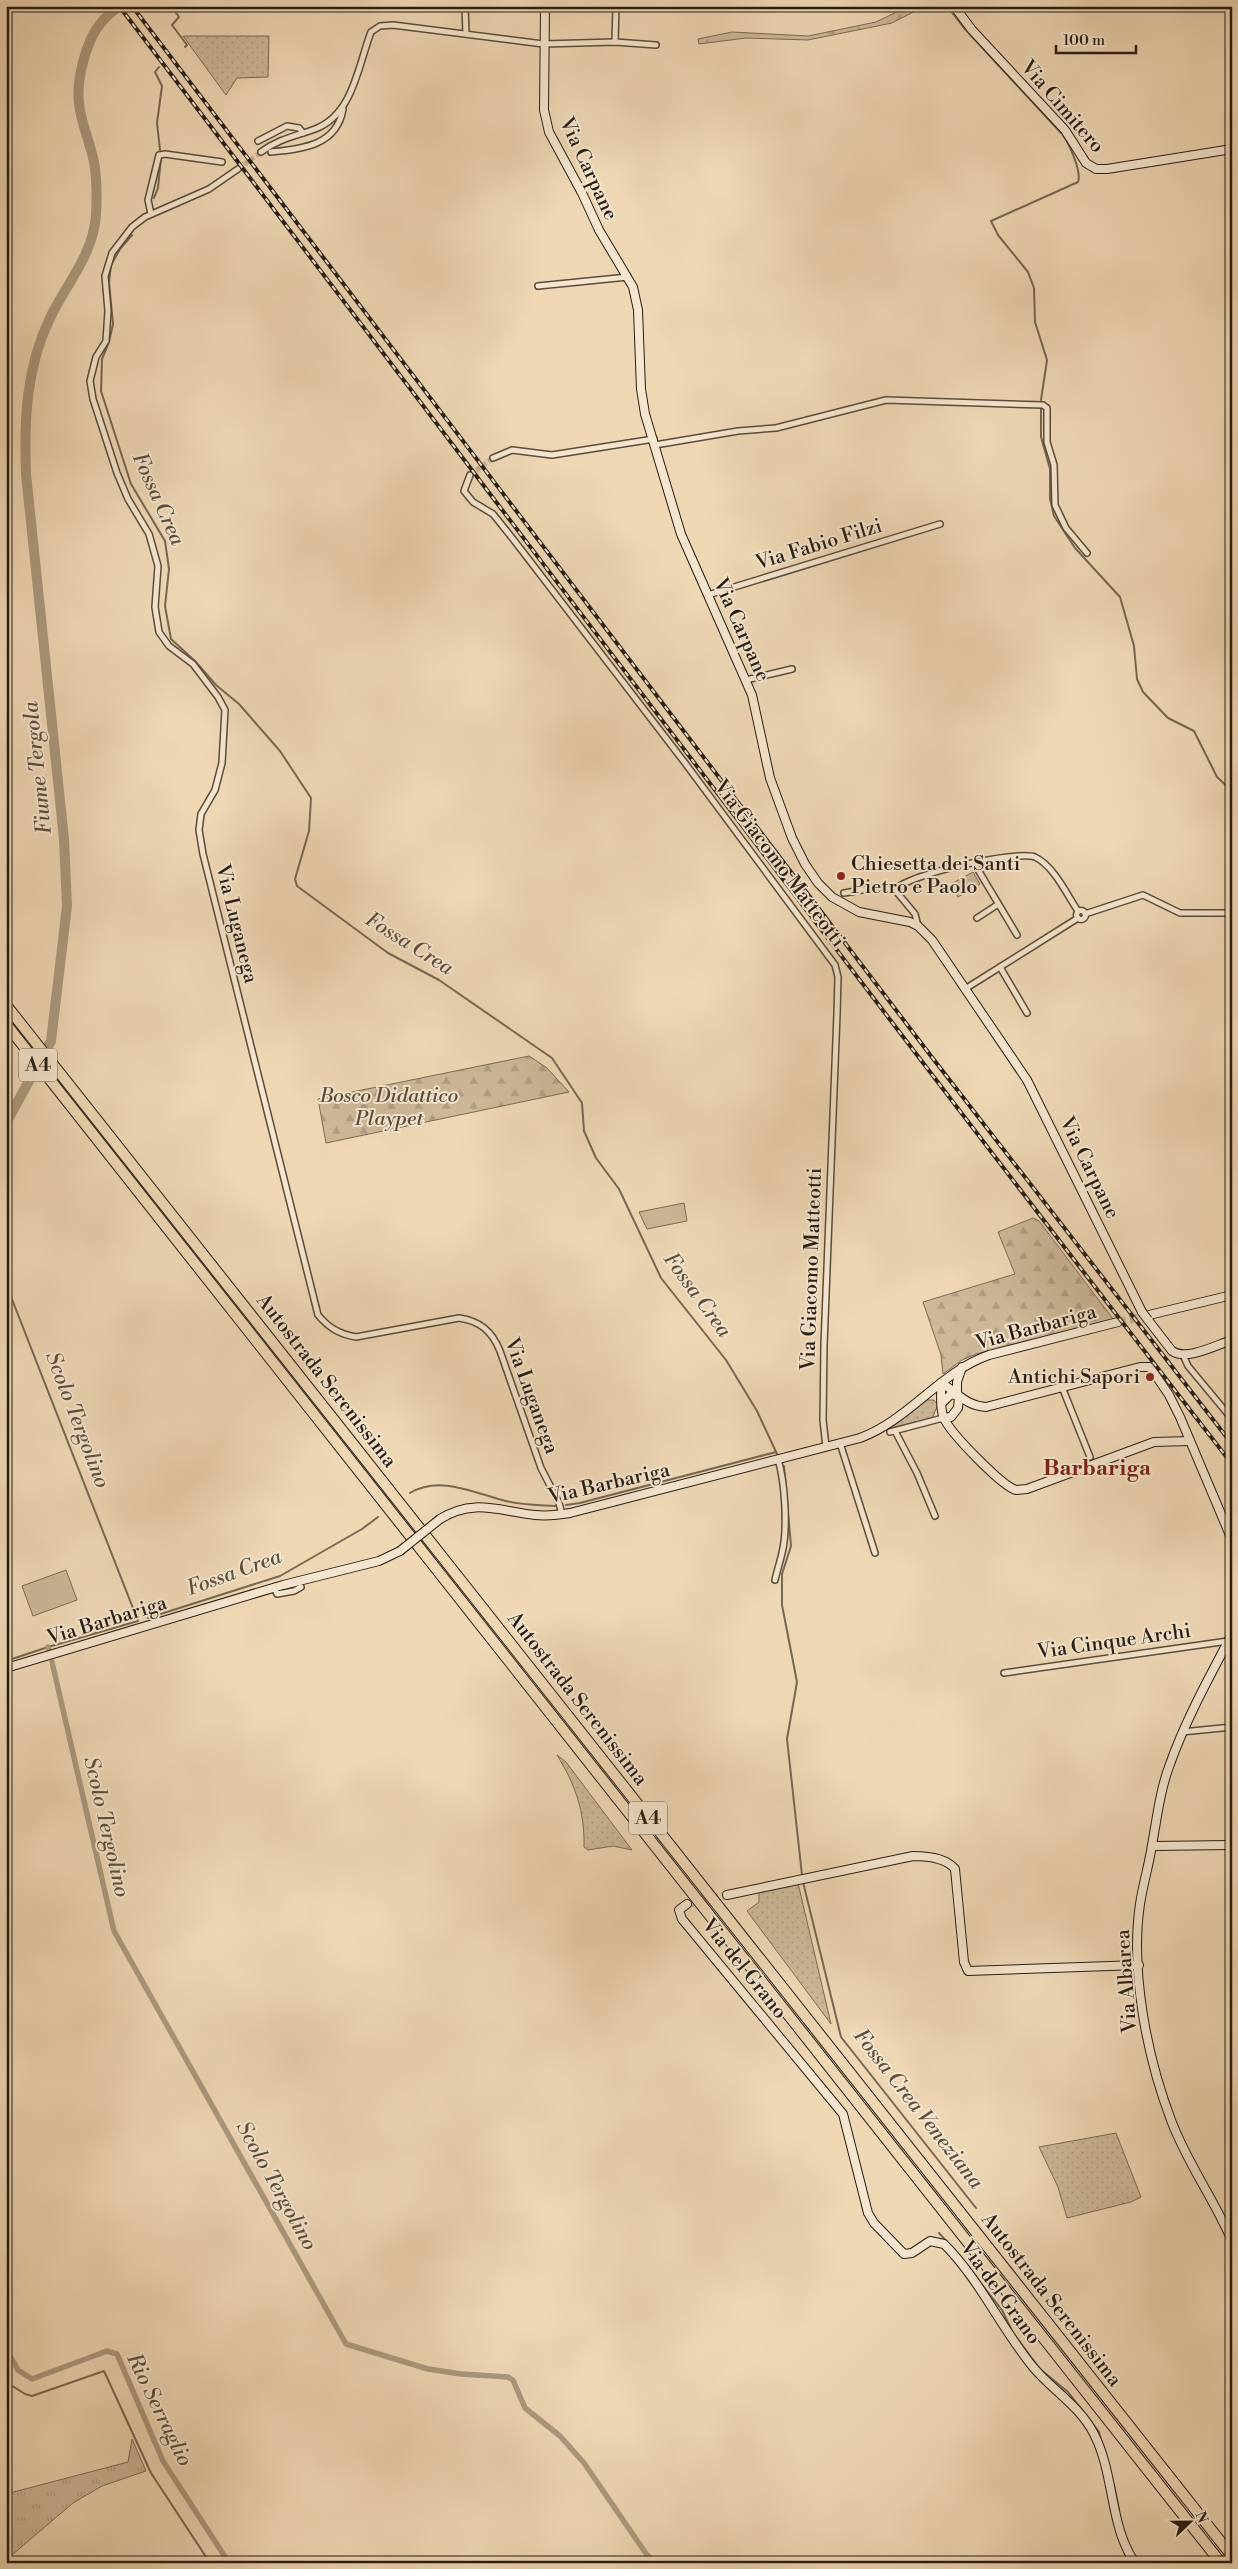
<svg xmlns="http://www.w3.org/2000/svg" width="1238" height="2569" font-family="'Libre Bodoni',serif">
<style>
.grass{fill:url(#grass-dots);stroke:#7a6a55}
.forest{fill:url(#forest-firs);stroke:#7a6a55}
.park{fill:url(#park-tufts);stroke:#7a6a55}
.pitch{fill:#cdb798;stroke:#7a6a55}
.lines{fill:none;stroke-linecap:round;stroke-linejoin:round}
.stream{stroke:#766752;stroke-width:2}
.canal{stroke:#ab987d;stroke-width:5.5}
.river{stroke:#ab987d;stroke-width:10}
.street-tunnel{stroke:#c7b294;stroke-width:5;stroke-dasharray:5 2.5;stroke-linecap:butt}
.secondary-tunnel{stroke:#c7b294;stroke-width:8;stroke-dasharray:8 4;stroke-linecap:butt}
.street-casing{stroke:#594c3a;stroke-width:8}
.secondary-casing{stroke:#271d12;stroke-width:10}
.highway-casing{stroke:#271d12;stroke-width:12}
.street{stroke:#f5e5ce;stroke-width:5}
.secondary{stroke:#f5e5ce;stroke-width:8}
.highway{stroke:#efd7b4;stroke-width:10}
.rail-casing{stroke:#271d12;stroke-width:4}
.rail{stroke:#f5e5ce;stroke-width:2;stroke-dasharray:5.5;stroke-linecap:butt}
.secondary-bridge-casing{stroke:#271d12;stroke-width:10;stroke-linecap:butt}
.secondary-bridge{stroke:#f5e5ce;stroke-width:8}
.poi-dot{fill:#8f2418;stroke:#f5e5ce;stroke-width:2}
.labels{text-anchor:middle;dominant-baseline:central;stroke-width:4;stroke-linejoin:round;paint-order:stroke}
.shield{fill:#f5e5ce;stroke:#65594a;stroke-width:1}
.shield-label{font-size:19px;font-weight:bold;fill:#271d12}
.street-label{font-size:20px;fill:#271d12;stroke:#f5e5ce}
.poi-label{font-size:20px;fill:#271d12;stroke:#f5e5ce;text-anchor:start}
.park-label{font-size:20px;font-style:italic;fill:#594b3a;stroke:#f5e5ce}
.water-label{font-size:21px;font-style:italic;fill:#5c4e3d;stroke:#f5e5ce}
.quarter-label{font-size:22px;font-weight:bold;fill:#7a1f14;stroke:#f5e5ce}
</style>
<defs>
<pattern id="grass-dots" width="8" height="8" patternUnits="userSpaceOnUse" patternTransform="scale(1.25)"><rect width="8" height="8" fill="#cdb798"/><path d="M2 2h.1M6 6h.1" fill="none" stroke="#b09d82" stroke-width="1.8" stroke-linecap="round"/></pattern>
<pattern id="forest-firs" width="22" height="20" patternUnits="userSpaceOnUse" patternTransform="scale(1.25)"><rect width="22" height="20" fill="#cdb798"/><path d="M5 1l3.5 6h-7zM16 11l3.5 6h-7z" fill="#b09d82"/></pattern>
<pattern id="park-tufts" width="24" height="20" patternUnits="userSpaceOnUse" patternTransform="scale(1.25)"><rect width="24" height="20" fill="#cdb798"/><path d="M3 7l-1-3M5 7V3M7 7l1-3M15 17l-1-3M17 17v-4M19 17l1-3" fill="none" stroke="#b09d82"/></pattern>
</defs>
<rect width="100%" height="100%" fill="#efd7b4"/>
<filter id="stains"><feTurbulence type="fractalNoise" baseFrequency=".004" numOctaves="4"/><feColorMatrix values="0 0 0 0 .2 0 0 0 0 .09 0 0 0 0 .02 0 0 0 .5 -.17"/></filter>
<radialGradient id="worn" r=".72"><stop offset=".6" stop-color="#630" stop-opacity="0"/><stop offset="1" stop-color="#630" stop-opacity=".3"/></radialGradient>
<!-- grass -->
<g class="grass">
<polygon points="183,36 269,36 268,77 237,78 226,95"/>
<polygon points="927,1400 934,1400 938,1405 932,1418 890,1428"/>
<path d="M557,1755L566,1762L632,1850L613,1846L588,1850L584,1847C585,1812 575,1784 557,1755Z"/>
<polygon points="798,1883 831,2024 747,1911 759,1902 759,1891"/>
<polygon points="1116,2133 1141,2197 1131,2202 1067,2218 1058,2187 1039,2147"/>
</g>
<!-- forest -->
<g class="forest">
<polygon points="909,6 925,6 892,23 808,40 746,38 699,44 698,39 732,32 808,36 876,22"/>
<polygon points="529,1056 547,1068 569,1092 326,1143 318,1099"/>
<polygon points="1033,1218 1039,1221 1113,1319 976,1354 962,1360 943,1374 941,1355 923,1302 1015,1274 998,1232"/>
</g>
<!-- park -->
<polygon class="park" points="132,2439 146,2471 102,2486 73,2503 6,2560 6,2494 128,2462"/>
<!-- pitch -->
<g class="pitch">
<polygon points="973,872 980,884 958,897 951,884"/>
<polygon points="684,1203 687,1221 647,1229 639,1212"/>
<polygon points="66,1570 77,1600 33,1616 22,1586"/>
</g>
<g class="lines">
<!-- stream -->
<g class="stream">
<polyline points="171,6 179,17 172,25 187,45 185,47"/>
<path d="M947,6L964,28L1062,134C1069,143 1082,172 1078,182L991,221L998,235L1028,272L1034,288L1035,322L1047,360L1041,400"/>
<polyline points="159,67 155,72 162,86 157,123 160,150"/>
<polyline points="154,198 158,188 161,158"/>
<polyline points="132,235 120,249 111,265 109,282 113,324 109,342 102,359 101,391 131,484 165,541 169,569 165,606 171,639 195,661 216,685 239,704 280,751 311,798 309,831 295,879 297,886 388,953 439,980 552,1058 582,1103 584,1131 596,1158 619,1189 661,1278 726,1360 757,1411 777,1454"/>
<polyline points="1041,408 1041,437 1050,469 1050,499 1054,516 1075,548 1120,597 1134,646 1137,679 1143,692 1168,718 1194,731 1217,777 1232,791"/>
<polyline points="6,1284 138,1621 48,1647 6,1661"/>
<polyline points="784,1466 786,1489"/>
<path d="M410,1493C440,1475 474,1493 506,1501C521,1505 539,1505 555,1506"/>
<polyline points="787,1501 791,1546 782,1574 782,1605 797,1682 787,1739 802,1875"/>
<polyline points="566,1505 580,1503 776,1452"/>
<polyline points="148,1618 280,1576 362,1529 378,1517"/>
<polyline points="803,1882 841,2037 976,2208"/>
<polyline points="939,2233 947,2242"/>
<polyline points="979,2281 1002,2310 1013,2333 1040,2369 1068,2392 1083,2411"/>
<polyline points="6,2382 25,2394 32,2396 104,2371 151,2473 210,2563"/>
<polyline points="1090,2421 1099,2432 1102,2445"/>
<polyline points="1114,2485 1119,2510"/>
<polyline points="1135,2556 1141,2563"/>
</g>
<!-- canal -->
<g class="canal">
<polyline points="48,1647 49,1651"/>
<polyline points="52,1662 114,1931 346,2344 428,2369 461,2374 508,2377 513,2380 525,2408 560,2436 584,2463 647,2555 655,2563"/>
<polyline points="6,2349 18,2370 32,2379 107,2351 117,2354 163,2461 229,2563"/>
</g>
<!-- river -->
<path class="river" d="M6,1123L51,1041L67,906L64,839L26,474C24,420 26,368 50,318C66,284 93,256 96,215C97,198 97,180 94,162C90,142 81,124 79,103C76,81 86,41 100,24C105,17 113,11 120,6"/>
<!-- street-tunnel -->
<g class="street-tunnel">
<polyline points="238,169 261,152"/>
<polyline points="470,475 493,458"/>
</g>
<!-- secondary-tunnel -->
<g class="secondary-tunnel">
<polyline points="1118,1322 1149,1315"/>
<polyline points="687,1904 727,1895"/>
</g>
<defs>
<g id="street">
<polyline points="465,6 466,34"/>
<polyline points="615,42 616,6"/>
<polyline points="258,141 287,126 299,128 303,133"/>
<path d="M261,152C278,139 296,136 315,129C353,115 358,66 371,32L380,26L393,25L543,44L615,42L656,45"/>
<path d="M271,152C301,149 337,146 343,109"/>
<path d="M238,169L209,189L145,217L132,227L112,253L105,276L108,311L106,341L96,357L90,381L93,399L117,473L128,499L149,534L158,566L155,607L159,632L169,646L193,664L218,697L225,710L222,763L215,790L201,814L199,830L203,854L318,1315C329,1328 339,1334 356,1337L459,1318C480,1321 492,1331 500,1351L541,1468L559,1503L562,1514"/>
<polyline points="151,214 148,200 159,155 165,154 222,162"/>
<polyline points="538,286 628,277"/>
<polyline points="655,445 738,431 776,428 886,400 1043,405 1047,408 1047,442 1054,465 1055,505 1066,528 1087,553"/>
<polyline points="493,458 512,450 552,455 654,439"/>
<polyline points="470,475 464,491 473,502 493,514 513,539 685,763 835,965 838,977 837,1014 824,1345 823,1420 826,1447"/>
<polyline points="708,595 940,524"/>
<polyline points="746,680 792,669"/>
<polyline points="974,863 1017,935"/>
<path d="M895,890C907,874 1018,850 1035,857C1054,866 1067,895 1078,911"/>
<polyline points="844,893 874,888 895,890 915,914 918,926"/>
<circle cx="1081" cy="915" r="4.5"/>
<polyline points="1085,914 1143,895 1180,913 1232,913"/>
<polyline points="977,918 997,905"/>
<polyline points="1000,967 1027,1013"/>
<polyline points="965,989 1078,918"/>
<polyline points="1183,1355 1188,1366 1232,1419"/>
<polyline points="1062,1387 1090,1457"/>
<polyline points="895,1431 917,1473 935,1516"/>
<polyline points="890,1432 943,1418"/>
<polyline points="840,1443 875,1553"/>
<path d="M775,1580C777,1571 780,1562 782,1553C788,1529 785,1483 778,1459"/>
<polyline points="274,1588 277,1594 294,1591 301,1587"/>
<polyline points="1004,1673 1228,1641"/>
<polyline points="1182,1732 1232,1727"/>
</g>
<g id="secondary">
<polyline points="545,6 544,110 549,132 582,193 599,230 633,287 638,310 641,389 645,414 681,534 752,695 770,778 792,838 805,864 818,883 832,897 859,912 910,922 918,926 932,940 1027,1080 1142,1312"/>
<polyline points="954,6 972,30 1065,130 1086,163 1096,169 1107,169 1232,149"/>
<polyline points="1149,1315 1232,1295"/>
<path d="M1148,1320L1172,1351C1187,1361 1216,1345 1232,1340"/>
<path d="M941,1383C959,1393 964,1405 986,1407L1140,1367H1150L1169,1395L1180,1417L1232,1540"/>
<path d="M941,1383C942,1394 939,1408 944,1418C950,1433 1002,1486 1016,1490L1027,1489L1154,1442L1190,1441"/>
<polyline points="957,1392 957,1382 962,1367"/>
<polyline points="942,1403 951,1394 959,1396 958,1408 951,1417 943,1418"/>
<path d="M440,1519C474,1498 498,1511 535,1515C546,1516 558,1515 570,1513L860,1438C909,1420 940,1372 989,1355L1118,1322"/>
<path d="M1232,1634C1210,1676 1186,1719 1170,1764C1160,1790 1157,1818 1152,1845C1149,1865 1143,1884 1140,1904C1130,1971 1147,2057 1171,2120C1187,2163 1214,2199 1232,2241"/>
<polyline points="6,1668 283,1585 379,1561 400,1551"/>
<polyline points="1152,1846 1232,1845"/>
<path d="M727,1895L913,1856C926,1856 946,1858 955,1869L964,1962L968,1971L1139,1965"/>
<path d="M687,1904L679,1910L682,1919L843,2114L868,2213L874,2223L904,2254L912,2253L930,2241L944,2244C980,2280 1001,2328 1033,2367C1052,2390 1080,2406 1094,2434C1115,2475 1109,2525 1135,2563"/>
</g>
<g id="highway">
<polyline points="6,1005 1232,2556"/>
<polyline points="6,1024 1221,2563"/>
</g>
</defs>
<!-- street casing -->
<use href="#street" class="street-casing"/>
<!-- secondary casing -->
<use href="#secondary" class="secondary-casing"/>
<!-- highway casing -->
<use href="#highway" class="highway-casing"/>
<!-- street -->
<use href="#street" class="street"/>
<!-- secondary -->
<use href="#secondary" class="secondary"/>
<!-- highway -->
<use href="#highway" class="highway"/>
<defs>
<g id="rail">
<path d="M119,6C490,492 857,981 1232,1464"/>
<polyline points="132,6 931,1056 1232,1444"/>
</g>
</defs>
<!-- rail casing -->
<use href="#rail" class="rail-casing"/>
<!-- rail -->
<use href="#rail" class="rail"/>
<defs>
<g id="secondary-bridge">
<polyline points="1142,1312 1148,1320"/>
<polyline points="400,1551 440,1519"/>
</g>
</defs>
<!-- secondary-bridge casing -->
<use href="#secondary-bridge" class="secondary-bridge-casing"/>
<!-- secondary-bridge -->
<use href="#secondary-bridge" class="secondary-bridge"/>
</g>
<!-- markers -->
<g class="poi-dot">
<circle cx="841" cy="876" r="5"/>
<circle cx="1150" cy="1377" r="5"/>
</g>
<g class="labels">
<!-- shield labels -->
<g class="shield">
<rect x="19" y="1048.5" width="38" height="33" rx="4"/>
<rect x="629" y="1801.5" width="38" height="33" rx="4"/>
</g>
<g class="shield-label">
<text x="38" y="1065">A4</text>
<text x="648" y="1818">A4</text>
</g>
<!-- street labels -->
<g class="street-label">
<text transform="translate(1062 107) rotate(49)">Via Cimitero</text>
<text transform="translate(588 169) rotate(65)">Via Carpane</text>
<text transform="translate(819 545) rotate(-17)">Via Fabio Filzi</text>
<text transform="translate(741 630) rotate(66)">Via Carpane</text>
<text transform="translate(779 864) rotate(53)">Via Giacomo Matteotti</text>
<text transform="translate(236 924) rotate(76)">Via Luganega</text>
<text transform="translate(1089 1168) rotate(64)">Via Carpane</text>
<text transform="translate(812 1269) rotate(-88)">Via Giacomo Matteotti</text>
<text transform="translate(1036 1328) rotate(-15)">Via Barbariga</text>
<text transform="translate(326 1381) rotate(52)">Autostrada Serenissima</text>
<text transform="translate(531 1396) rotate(70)">Via Luganega</text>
<text transform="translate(609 1484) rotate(-13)">Via Barbariga</text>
<text transform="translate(107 1621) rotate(-17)">Via Barbariga</text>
<text transform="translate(1114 1642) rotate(-8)">Via Cinque Archi</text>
<text transform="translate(577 1699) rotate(52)">Autostrada Serenissima</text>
<text transform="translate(744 1969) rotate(51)">Via del Grano</text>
<text transform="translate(1127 1981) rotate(-94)">Via Albarea</text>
<text transform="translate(1000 2293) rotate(54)">Via del Grano</text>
<text transform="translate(1051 2300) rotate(52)">Autostrada Serenissima</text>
</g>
<!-- poi labels -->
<g class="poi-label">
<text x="851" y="864">Chiesetta dei Santi<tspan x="851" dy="23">Pietro e Paolo</tspan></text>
<text x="1140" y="1377" text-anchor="end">Antichi Sapori</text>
</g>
<!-- park labels -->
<g class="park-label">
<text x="389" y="1096">Bosco Didattico<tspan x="389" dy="23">Playpet</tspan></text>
</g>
<!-- water labels -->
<g class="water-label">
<text transform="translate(158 499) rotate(66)">Fossa Crea</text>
<text transform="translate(38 768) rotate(-96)">Fiume Tergola</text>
<text transform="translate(409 944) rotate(32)">Fossa Crea</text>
<text transform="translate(697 1295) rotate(54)">Fossa Crea</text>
<text transform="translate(77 1420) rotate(69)">Scolo Tergolino</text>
<text transform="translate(234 1573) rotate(-20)">Fossa Crea</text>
<text transform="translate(106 1827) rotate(77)">Scolo Tergolino</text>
<text transform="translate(918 2109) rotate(52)">Fossa Crea Veneziana</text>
<text transform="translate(276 2186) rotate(61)">Scolo Tergolino</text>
<text transform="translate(159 2410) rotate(64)">Rio Serraglio</text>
</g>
<!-- quarter labels -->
<g class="quarter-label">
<text x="1097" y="1468">Barbariga</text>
</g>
</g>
<!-- margin -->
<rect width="1238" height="2569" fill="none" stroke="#efd7b4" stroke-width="25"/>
<rect x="8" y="8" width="1223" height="2554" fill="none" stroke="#271d12" stroke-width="2.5"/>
<rect x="12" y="12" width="1213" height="2544" fill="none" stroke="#271d12"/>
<!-- north arrow -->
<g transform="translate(1190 2522) rotate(68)" stroke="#f5e5ce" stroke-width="4" paint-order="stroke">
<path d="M0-4L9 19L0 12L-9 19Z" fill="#271d12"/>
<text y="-8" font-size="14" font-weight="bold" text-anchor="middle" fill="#271d12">N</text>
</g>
<!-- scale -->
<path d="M1056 45v8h80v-8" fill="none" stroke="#271d12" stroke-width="2.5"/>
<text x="1063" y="45" font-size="15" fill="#271d12" stroke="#f5e5ce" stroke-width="4" paint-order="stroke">100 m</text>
<rect width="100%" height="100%" filter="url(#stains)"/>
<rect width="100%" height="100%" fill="url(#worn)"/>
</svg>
